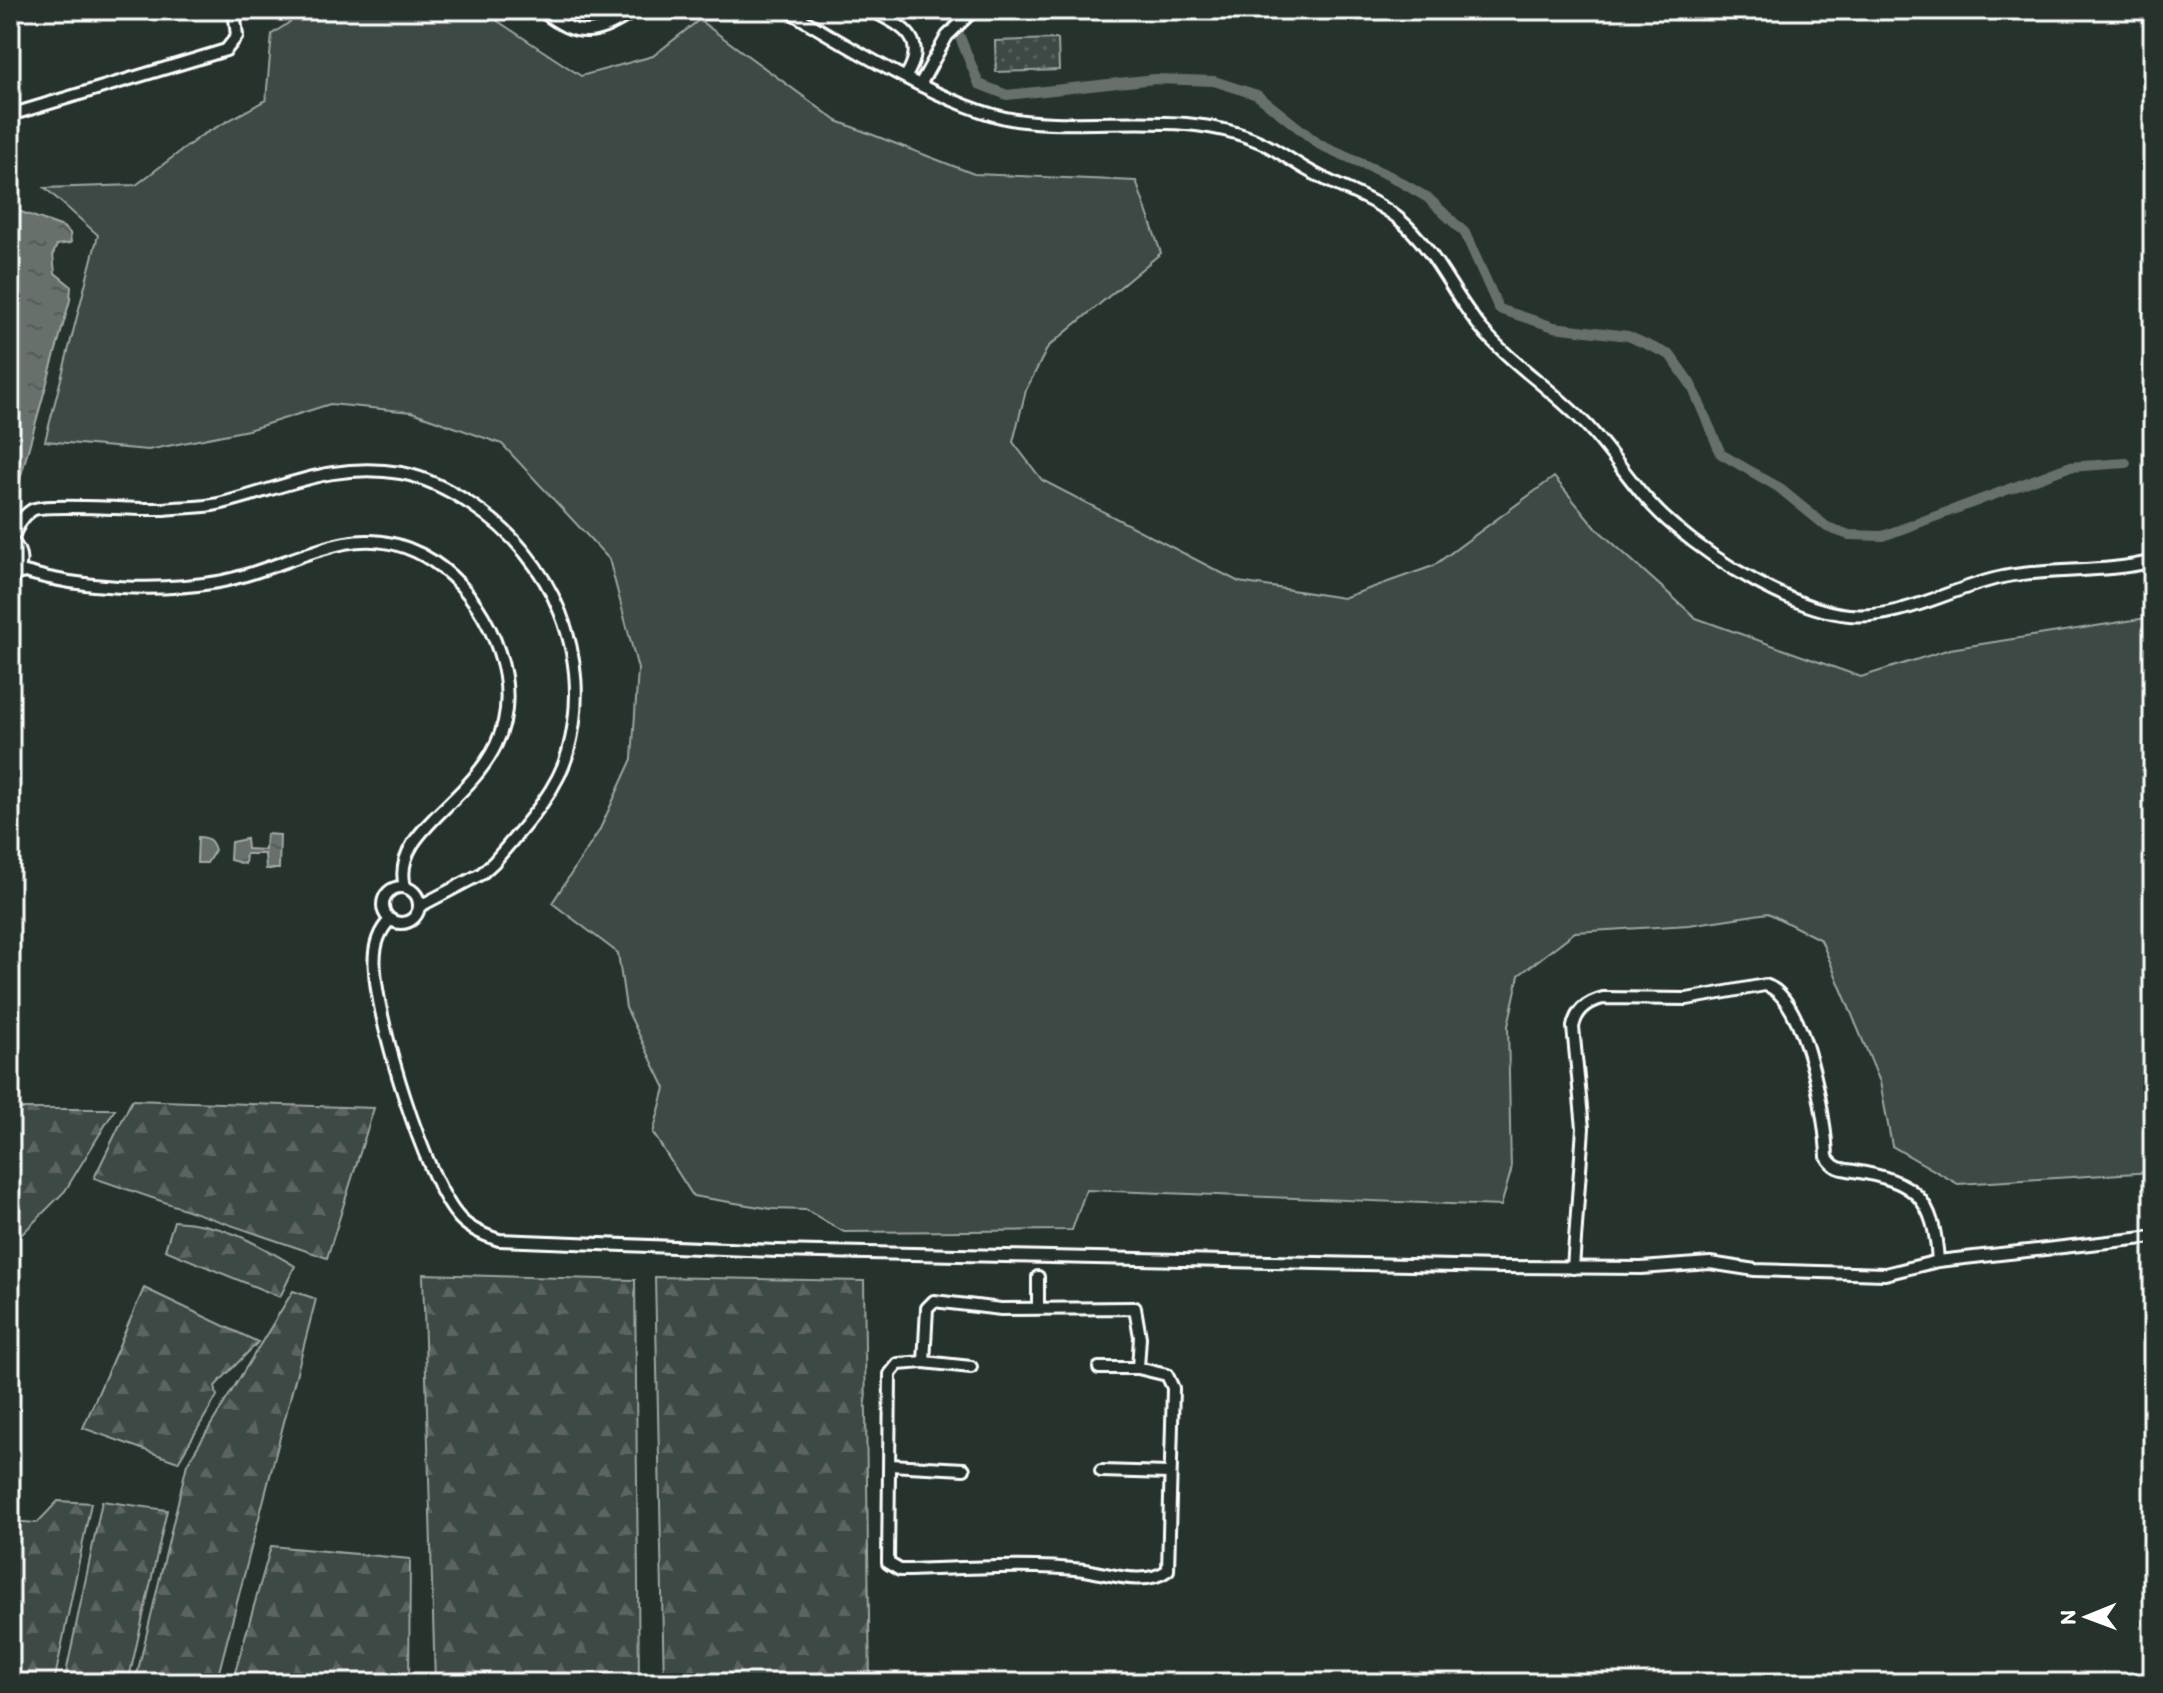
<svg xmlns="http://www.w3.org/2000/svg" width="2163" height="1693" font-family="Itim,sans-serif">
<style>
.grass{fill:#3e4944;stroke:#9ea4a2;stroke-width:2}
.forest{fill:url(#forest-firs);stroke:#9ea4a2;stroke-width:2}
.park{fill:url(#park-dots);stroke:#9ea4a2;stroke-width:2}
.water{fill:url(#water-ripples);stroke:#a4a9a7;stroke-width:2}
.lines{fill:none;stroke-linecap:round;stroke-linejoin:round}
.canal{stroke:#67706c;stroke-width:10}
.minor-casing{stroke:#fff;stroke-width:16}
.minor{stroke:#26332d;stroke-width:10}
</style>
<defs>
<pattern id="forest-firs" width="22" height="20" patternUnits="userSpaceOnUse" patternTransform="scale(2)"><rect width="22" height="20" fill="#3e4944"/><path d="M5 1l3.5 6h-7zM16 11l3.5 6h-7z" fill="#5b6460"/></pattern>
<pattern id="park-dots" width="8" height="8" patternUnits="userSpaceOnUse" patternTransform="scale(2)"><rect width="8" height="8" fill="#3e4944"/><path d="M2 2h.1M6 6h.1" fill="none" stroke="#5b6460" stroke-width="1.8" stroke-linecap="round"/></pattern>
<pattern id="water-ripples" width="26" height="14" patternUnits="userSpaceOnUse" patternTransform="scale(2)"><rect width="26" height="14" fill="#67706c"/><path d="M2 4q2-2 4 0t4 0M15 11q2-2 4 0t4 0" fill="none" stroke="#575a59"/></pattern>
</defs>
<rect width="100%" height="100%" fill="#26332d"/>
<filter id="ink" filterUnits="userSpaceOnUse"><feTurbulence type="fractalNoise" baseFrequency=".0125" numOctaves="2"/><feDisplacementMap in="SourceGraphic" scale="16" xChannelSelector="R" yChannelSelector="G"/><feConvolveMatrix kernelMatrix="1 2 1 2 8 2 1 2 1" color-interpolation-filters="sRGB"/></filter>
<g filter="url(#ink)">
<!-- grass -->
<polygon class="grass" points="308,10 481,10 581,76 653,56 699,20 837,121 974,174 1136,181 1161,253 1048,347 1026,390 1013,442 1042,480 1239,582 1343,598 1433,566 1554,477 1596,528 1696,618 1861,677 1950,649 2153,617 2153,1172 1958,1184 1892,1146 1880,1082 1821,940 1768,913 1689,925 1575,932 1519,975 1508,1026 1511,1171 1501,1206 1086,1190 1072,1230 844,1232 806,1210 772,1209 693,1196 653,1133 665,1088 626,1008 618,953 552,903 599,831 632,759 638,669 609,559 502,444 412,412 330,404 248,430 148,450 45,441 98,235 45,188 136,185 202,135 266,100 272,34"/>
<!-- forest -->
<g class="forest">
<polygon points="132,1100 374,1108 327,1258 94,1178"/>
<polygon points="10,1109 115,1109 65,1191 10,1246"/>
<path d="M174,1221C225,1224 252,1241 295,1266L280,1297L165,1250Z"/>
<polygon points="423,1274 635,1280 639,1683 435,1683"/>
<polygon points="655,1277 864,1281 870,1683 664,1683"/>
<polygon points="144,1288 258,1342 215,1386 217,1396 178,1462 83,1428"/>
<polygon points="293,1291 316,1299 216,1683 135,1683 187,1464"/>
<polygon points="58,1501 91,1503 54,1683 10,1683 10,1521 37,1523"/>
<polygon points="102,1501 167,1510 128,1683 64,1683"/>
<polygon points="271,1546 410,1559 409,1683 232,1683"/>
</g>
<!-- park -->
<polygon class="park" points="1058,39 1059,70 996,72 995,41"/>
<!-- water -->
<g class="water">
<polygon points="10,208 63,227 70,233 71,243 57,245 53,254 55,273 71,286 70,300 18,486 10,495"/>
<polygon points="266,834 280,835 279,869 266,869 265,854 246,854 245,864 230,860 231,842 246,839 247,849 265,850"/>
<path d="M198,837C208,837 212,840 215,850L207,863H197Z"/>
</g>
<g class="lines">
<!-- canal -->
<polyline class="canal" points="949,10 979,84 1007,95 1155,79 1214,81 1257,95 1320,145 1390,176 1428,198 1465,233 1499,309 1554,327 1628,336 1670,355 1692,386 1721,454 1778,487 1827,527 1849,535 1883,536 2068,467 2126,463"/>
<defs>
<g id="minor">
<path d="M541,10C579,41 597,35 636,10"/>
<path d="M787,10C843,44 953,111 1016,120C1095,131 1185,108 1260,142C1279,150 1296,165 1315,174C1342,189 1375,199 1399,219C1435,249 1451,292 1480,327C1513,366 1557,392 1591,430C1619,461 1641,499 1674,526C1716,562 1794,610 1849,615C1902,620 1952,587 2003,577C2053,567 2104,574 2153,561"/>
<path d="M871,10C901,26 930,38 906,76"/>
<polyline points="921,83 947,36 974,10"/>
<polyline points="10,115 226,50 237,36 234,10"/>
<path d="M10,539C24,552 24,568 10,582"/>
<path d="M12,540C16,528 21,517 32,510C44,503 140,510 164,509C181,507 201,508 218,504C282,489 332,461 401,473C427,478 450,490 472,505C553,558 594,656 568,752C557,793 520,831 494,862L481,874L420,906"/>
<path d="M17,574L25,572C83,589 158,592 218,582C262,574 301,552 345,543C419,529 478,587 499,652C543,787 385,811 405,887"/>
<circle cx="401" cy="905" r="18"/>
<path d="M390,920C377,933 373,952 375,971C378,1024 424,1175 457,1215C467,1228 483,1235 499,1240L776,1251L1501,1267L1641,1268L1710,1263L1755,1270L1885,1274L1938,1261L2153,1237"/>
<path d="M1573,1268L1583,1128L1573,1027C1576,1011 1587,1002 1603,998L1687,999L1765,985C1806,996 1826,1120 1827,1157C1834,1169 1841,1169 1854,1171C1916,1181 1934,1198 1938,1261"/>
<path d="M934,1301L1001,1309L1135,1308L1140,1337L1138,1368L1167,1375L1173,1388L1168,1570C1145,1587 1111,1574 1085,1570C1023,1563 961,1569 900,1570L888,1563L890,1374L898,1364L924,1362L927,1308Z"/>
<polyline points="1038,1308 1038,1277"/>
<polyline points="924,1362 971,1367"/>
<polyline points="1099,1368 1138,1368"/>
<polyline points="890,1465 964,1469"/>
<polyline points="1101,1471 1169,1473"/>
</g>
</defs>
<!-- minor casing -->
<use href="#minor" class="minor-casing"/>
<!-- minor -->
<use href="#minor" class="minor"/>
</g>
</g>
<!-- margin -->
<rect width="2163" height="1693" fill="none" stroke="#26332d" stroke-width="40"/>
<rect x="20" y="20" width="2123" height="1653" fill="none" stroke="#fff" stroke-width="3" filter="url(#ink)"/>
<!-- north arrow -->
<g transform="translate(2087 1617) rotate(269)" stroke="#26332d" stroke-width="6" paint-order="stroke">
<path d="M0-6L14 30L0 20L-14 30Z" fill="#ffffff"/>
<text y="-12" font-size="22" font-weight="bold" text-anchor="middle" fill="#ffffff">N</text>
</g>
</svg>
